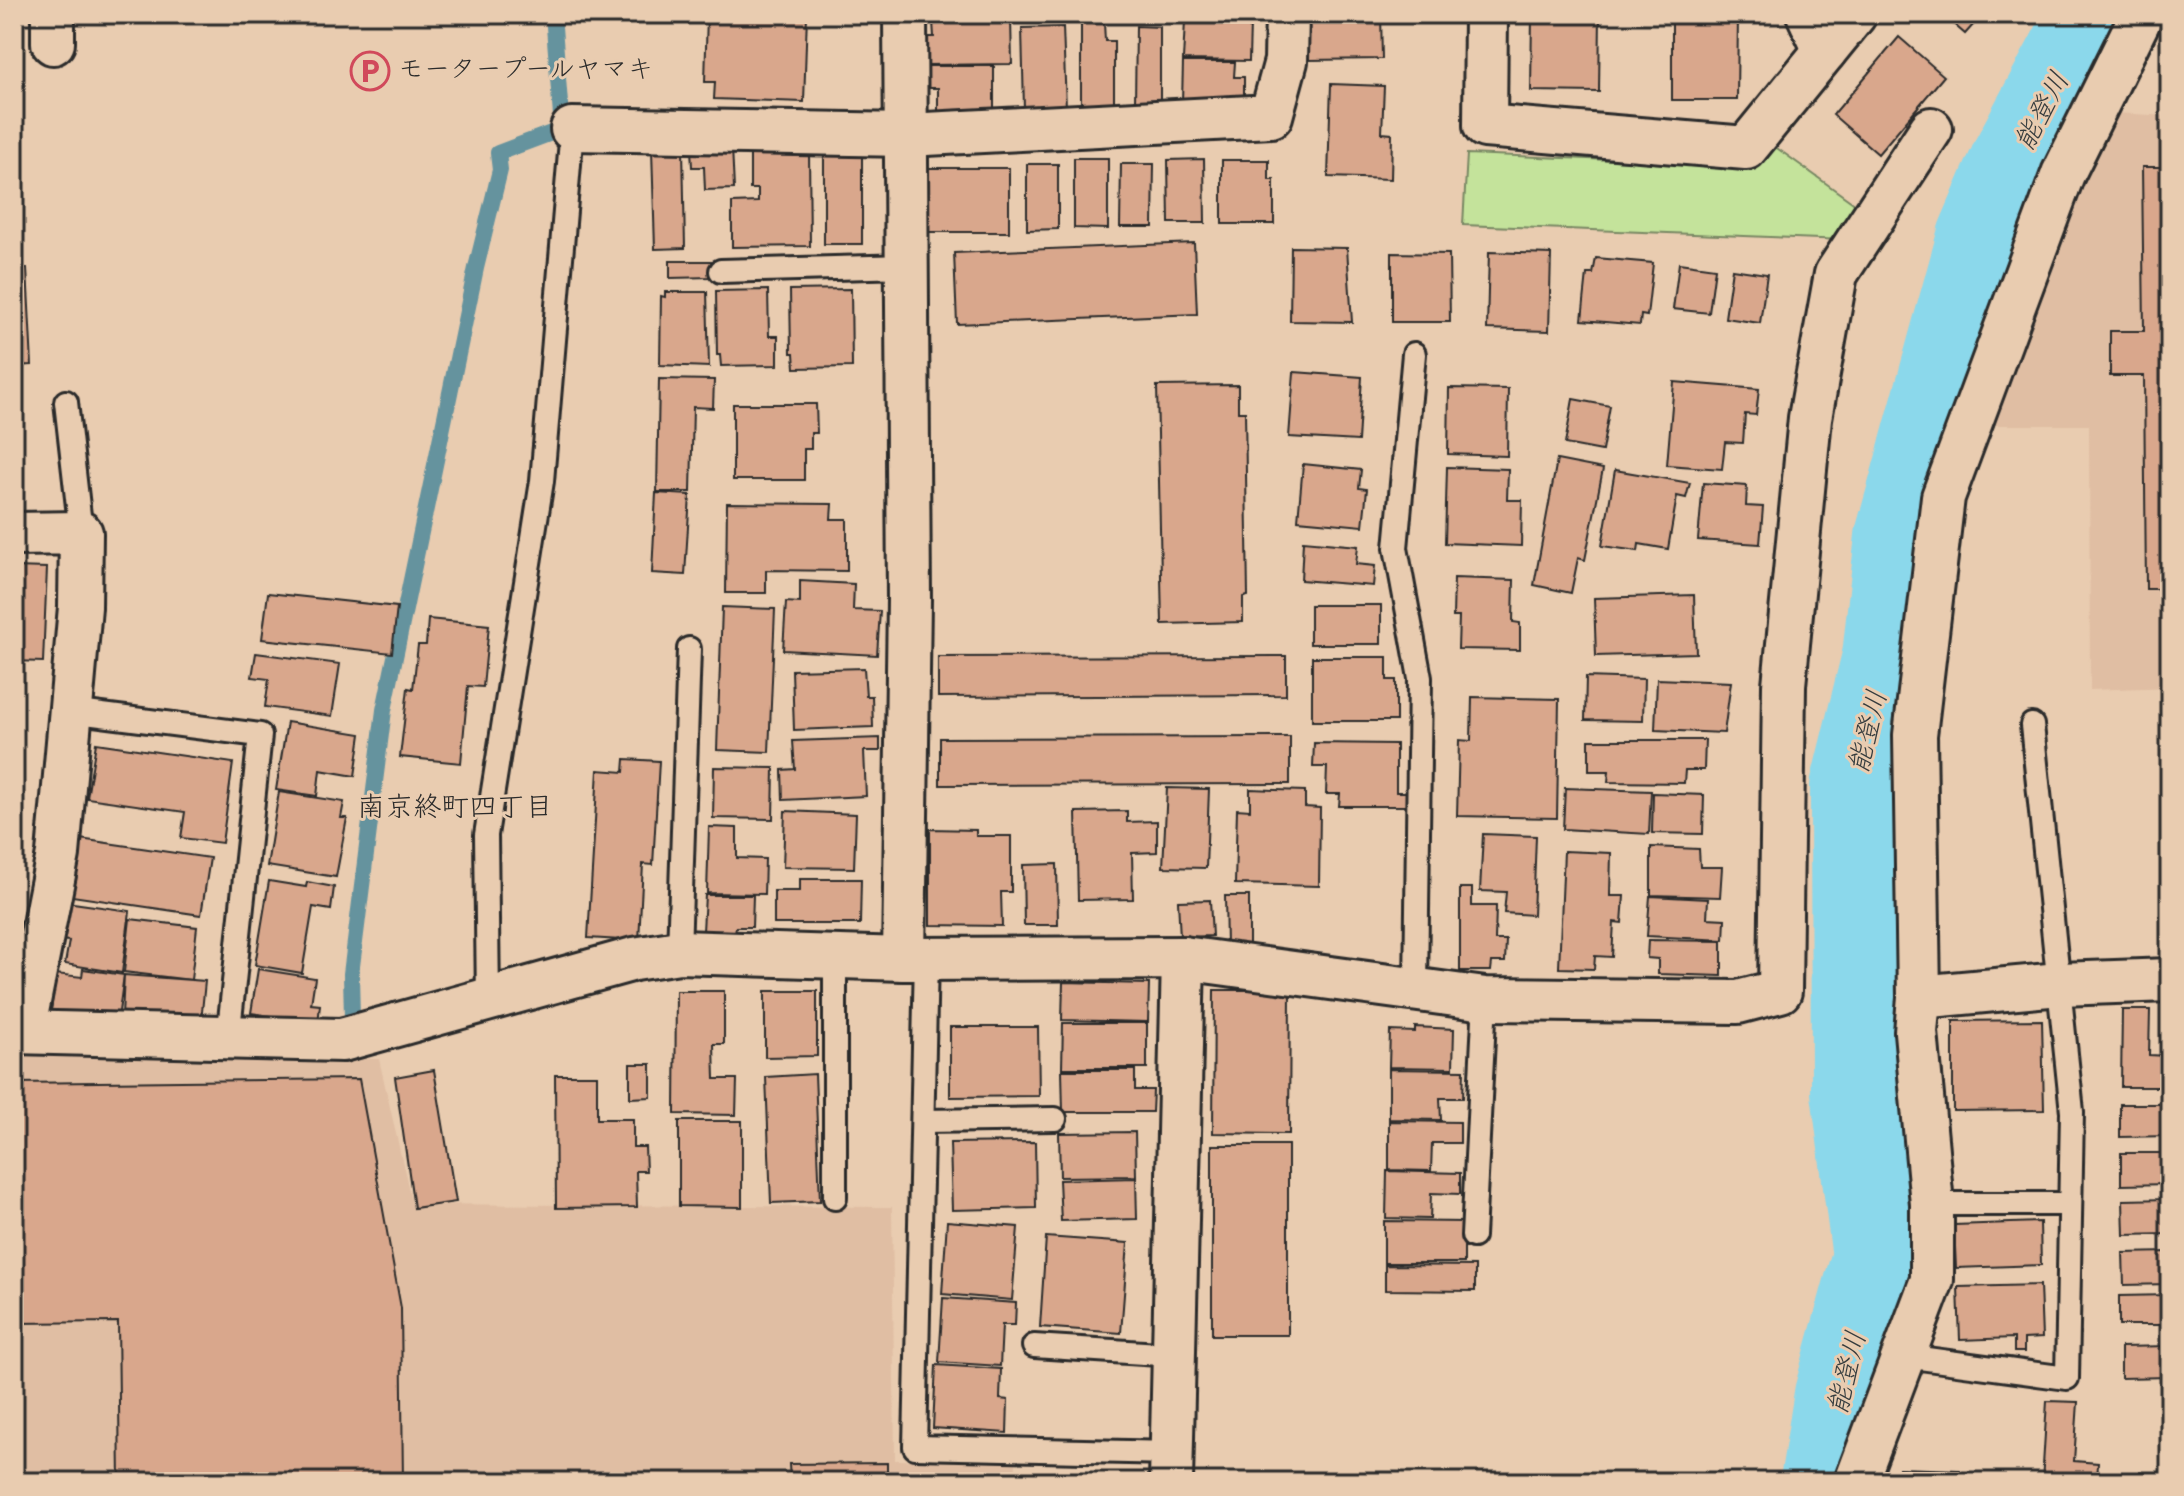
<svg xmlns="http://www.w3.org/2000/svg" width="2184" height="1496" font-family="'Indie Flower','Klee One',sans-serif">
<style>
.built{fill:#e0bea3}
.green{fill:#c4e39b;stroke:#788763;stroke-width:2}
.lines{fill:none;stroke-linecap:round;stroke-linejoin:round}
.stream{stroke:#65939e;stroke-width:16}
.river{stroke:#8bd8eb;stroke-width:94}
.building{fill:#d9a78c;stroke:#2b2b2b;stroke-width:2}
.lane-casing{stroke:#2b2b2b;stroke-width:28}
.street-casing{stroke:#2b2b2b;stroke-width:48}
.lane{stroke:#e9ccb0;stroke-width:22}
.street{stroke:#e9ccb0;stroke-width:42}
.labels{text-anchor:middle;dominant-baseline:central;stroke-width:6;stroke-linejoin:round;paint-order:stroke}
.poi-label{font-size:26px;fill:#2b2b2b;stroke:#e9ccb0;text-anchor:start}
.water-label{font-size:28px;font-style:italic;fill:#353c3e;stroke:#e9ccb0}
.neighbourhood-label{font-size:28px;fill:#2b2b2b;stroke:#e9ccb0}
</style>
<rect width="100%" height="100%" fill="#e9ccb0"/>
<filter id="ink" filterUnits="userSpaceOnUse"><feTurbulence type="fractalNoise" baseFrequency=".0125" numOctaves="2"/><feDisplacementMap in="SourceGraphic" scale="16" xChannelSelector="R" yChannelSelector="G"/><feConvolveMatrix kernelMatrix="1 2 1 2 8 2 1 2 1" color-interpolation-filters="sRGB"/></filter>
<g filter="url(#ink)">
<!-- built -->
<g class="built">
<polygon points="2115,113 2170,116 2170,687 2090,690 2089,425 1987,425 2045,244"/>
<polygon points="14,1055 379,1059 412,1204 892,1207 895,1460 1016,1462 1015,1482 14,1482"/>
</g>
<!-- green -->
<polygon class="green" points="1774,146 1863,210 1845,240 1463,225 1467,154 1757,166"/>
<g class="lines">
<!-- stream -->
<polyline class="stream" points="352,1019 351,974 384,710 476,268 500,170 498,153 562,129 553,14"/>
<!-- river -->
<polyline class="river" points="1827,1482 1841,1395 1879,1256 1858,1091 1857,788 1889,657 1902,537 1984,238 2018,159 2096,14"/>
</g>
<!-- building -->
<g class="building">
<polygon points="707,14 807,14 804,102 714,99 715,82 705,82"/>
<polygon points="1185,14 1251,14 1251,22 1185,21"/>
<polygon points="1333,14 1381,14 1382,59 1308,60 1308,16"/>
<polygon points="1532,14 1600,14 1599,92 1531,91"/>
<polygon points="1672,14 1738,14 1737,100 1672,100"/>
<polygon points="1942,14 1983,14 1965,34"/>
<polygon points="1011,19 1012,64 927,65 927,37 934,37 933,21"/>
<polygon points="1185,21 1250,23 1249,61 1183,60"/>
<polygon points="1081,23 1104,23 1105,41 1114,41 1114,105 1081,106"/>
<polygon points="1136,26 1160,27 1160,104 1135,104"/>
<polygon points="1063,27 1066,108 1024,109 1022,28"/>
<polygon points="1899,37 1944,76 1878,154 1833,115"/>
<polygon points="1183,62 1235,62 1234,77 1244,77 1244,105 1182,103"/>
<polygon points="926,66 994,66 994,112 938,112 938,88 927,88"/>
<polygon points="1331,84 1384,86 1382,133 1392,134 1391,179 1328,177"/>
<polygon points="732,147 734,189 705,190 704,167 692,167 691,149"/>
<polygon points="683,148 685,248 655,249 652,149"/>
<polygon points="809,152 810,246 732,247 732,203 758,202 758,189 750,189 750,153"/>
<rect x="824" y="153" width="38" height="91"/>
<polygon points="1074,158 1108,158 1108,229 1074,228"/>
<polygon points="1204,159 1205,223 1169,223 1168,160"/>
<polygon points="1222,160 1269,160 1269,180 1274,180 1274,224 1222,224"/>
<polygon points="1027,164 1058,164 1058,229 1027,230"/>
<polygon points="1121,164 1154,164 1153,227 1120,227"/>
<polygon points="2142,167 2170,167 2170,589 2146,589 2144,376 2110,376 2110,331 2144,331"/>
<rect x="928" y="168" width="81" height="64"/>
<polygon points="1194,243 1197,314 957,324 954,253"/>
<polygon points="1291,247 1347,248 1352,322 1290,321"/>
<polygon points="1489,252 1551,254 1549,331 1487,329"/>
<polygon points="1392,253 1449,254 1450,322 1392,322"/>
<polygon points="1596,258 1653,263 1647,316 1641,315 1640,325 1582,320 1587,274 1593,274"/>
<polygon points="670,261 712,261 712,277 670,278"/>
<polygon points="1679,263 1715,268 1709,313 1673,309"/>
<polygon points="27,268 32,365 14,366 14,269"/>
<polygon points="1732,269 1767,274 1760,323 1725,318"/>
<polygon points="851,289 852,367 795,368 794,353 791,353 790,290"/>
<polygon points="768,290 769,336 778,336 778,365 721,366 720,355 717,355 716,291"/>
<polygon points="665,292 707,292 709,367 660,365 661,296 665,297"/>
<polygon points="1294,372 1362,377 1358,441 1289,437"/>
<polygon points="659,379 714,380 713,408 693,407 691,492 657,492"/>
<polygon points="1674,382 1759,389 1756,415 1745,414 1743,443 1725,442 1722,469 1667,465"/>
<polygon points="1238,385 1238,412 1245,412 1248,596 1243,597 1243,622 1162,624 1157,386"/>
<polygon points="1449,388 1508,389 1507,456 1448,454"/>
<polygon points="1573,399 1610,406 1602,451 1565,444"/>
<polygon points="733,404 816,404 817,433 811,433 811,449 804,449 804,480 733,480"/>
<polygon points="14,405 16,508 14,508"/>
<polygon points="1557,460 1603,469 1585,560 1578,558 1571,593 1534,585"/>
<polygon points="1303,464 1361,470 1359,488 1367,489 1363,526 1298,520"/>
<polygon points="1447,467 1508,469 1507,500 1522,500 1521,546 1445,543"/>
<polygon points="1615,470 1690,483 1686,498 1677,496 1668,549 1639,544 1638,551 1602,546"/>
<polygon points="1703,483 1747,486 1746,506 1763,507 1760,544 1698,540"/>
<polygon points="656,493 690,495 685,575 652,573"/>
<polygon points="727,503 832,504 831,519 847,519 847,571 766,570 766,593 726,593"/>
<polygon points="1303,541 1358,546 1356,564 1375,566 1373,586 1301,580"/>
<polygon points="14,567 47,568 43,662 14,661"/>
<polygon points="1454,578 1514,580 1513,622 1520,623 1520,650 1458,649 1459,617 1453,617"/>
<polygon points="800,581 854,584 853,610 880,611 877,655 783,650 786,602 800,603"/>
<polygon points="268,593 397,607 392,653 262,639"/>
<polygon points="1694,595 1696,653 1596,656 1594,598"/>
<rect x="1310" y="605" width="71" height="39"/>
<polygon points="722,607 775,609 769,752 717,750"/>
<polygon points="428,619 489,625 483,687 468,686 461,763 400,757 408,688 413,689 418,645 426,645"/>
<polygon points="256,653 340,664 332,716 265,707 269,679 252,677"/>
<polygon points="1286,656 1286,695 938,697 938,657"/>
<polygon points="1312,657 1387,657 1387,680 1396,680 1396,721 1312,721"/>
<polygon points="864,668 866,696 872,696 873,727 794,730 792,670"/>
<polygon points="1586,677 1644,679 1643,721 1585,720"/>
<polygon points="1657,679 1731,682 1724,733 1655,730"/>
<polygon points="1472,697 1559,699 1557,818 1457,816 1459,740 1471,741"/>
<polygon points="287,722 361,734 355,776 320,770 317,796 276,790"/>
<polygon points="1290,737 1290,784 940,785 940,738"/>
<polygon points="880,738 880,751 864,751 866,796 783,800 782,770 795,769 793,741"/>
<polygon points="1589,740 1705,740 1704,770 1685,770 1684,783 1608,782 1609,771 1589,771"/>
<polygon points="96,743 233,763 222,843 181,838 185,812 87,798"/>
<polygon points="1314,743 1396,744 1396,792 1408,792 1408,806 1339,806 1340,794 1326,794 1327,767 1313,767"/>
<polygon points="625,759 659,761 653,865 643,864 639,941 588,938 598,770 624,772"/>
<polygon points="714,767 774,768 773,819 713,818"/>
<polygon points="1167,788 1209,789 1206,868 1163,867"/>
<polygon points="1565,788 1651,791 1649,834 1563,829"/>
<polygon points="1250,789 1305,791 1305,807 1320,808 1319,886 1235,884 1237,809 1250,810"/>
<polygon points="279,792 344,802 341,818 347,818 336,877 267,866"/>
<polygon points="1653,793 1704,795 1703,834 1652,833"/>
<polygon points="785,811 856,814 854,868 783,867"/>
<polygon points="1127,811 1127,822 1157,821 1157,852 1132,853 1133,899 1078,900 1076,812"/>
<polygon points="709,827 737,828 737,858 765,859 764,894 707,893"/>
<polygon points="930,829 976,830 976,836 1011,836 1011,892 1001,892 1002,926 930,925"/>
<polygon points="1483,834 1536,836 1533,915 1504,913 1506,892 1480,891"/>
<polygon points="80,839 210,858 201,915 72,896"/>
<polygon points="1651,847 1699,849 1700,867 1722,867 1720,897 1651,895"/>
<polygon points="1564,851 1611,853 1610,896 1624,896 1622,923 1614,922 1612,957 1595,956 1594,969 1559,968"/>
<polygon points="1057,864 1058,925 1024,925 1023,865"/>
<polygon points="800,879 861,879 860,924 774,924 774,891 800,891"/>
<polygon points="269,881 306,887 307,882 334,887 331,910 313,907 302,973 255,965"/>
<polygon points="1460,888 1472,888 1472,906 1496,906 1495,940 1506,940 1505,962 1492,962 1491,971 1460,971"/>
<polygon points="705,895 753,895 752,927 736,927 735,932 703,931"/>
<polygon points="1225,896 1249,896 1249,946 1226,945"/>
<polygon points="1650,896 1708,899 1707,918 1725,919 1724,940 1647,936"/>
<polygon points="1210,900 1212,936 1180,937 1178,901"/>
<polygon points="66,902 130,911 122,973 65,964 69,941 60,940"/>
<polygon points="130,919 197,927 191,980 124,972"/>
<polygon points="1648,940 1722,941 1722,976 1658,974 1658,959 1647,958"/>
<polygon points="83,969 124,975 118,1019 51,1010 56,974 82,977"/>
<polygon points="258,969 315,978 311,1004 320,1005 318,1023 251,1013"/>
<polygon points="124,975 205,981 201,1022 122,1016"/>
<polygon points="1063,982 1149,984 1148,1022 1062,1020"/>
<polygon points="1214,990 1290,990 1289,1134 1213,1133"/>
<polygon points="676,991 724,991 724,1044 714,1044 715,1079 737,1079 736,1115 675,1114"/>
<polygon points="765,991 817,991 817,1056 765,1057"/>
<polygon points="2122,1010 2150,1010 2149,1055 2169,1056 2170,1087 2121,1087"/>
<polygon points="2042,1020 2044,1110 1953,1111 1953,1021"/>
<polygon points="1063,1023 1147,1023 1147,1068 1062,1068"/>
<polygon points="950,1027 1038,1027 1039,1096 950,1097"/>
<polygon points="1415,1027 1454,1029 1453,1068 1389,1067 1390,1031 1415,1032"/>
<polygon points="630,1064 651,1064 651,1097 630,1098"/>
<polygon points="1389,1069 1464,1070 1463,1098 1440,1098 1441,1120 1389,1119"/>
<polygon points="434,1070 456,1202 414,1208 395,1077"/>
<polygon points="1062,1070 1135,1070 1135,1090 1153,1090 1152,1112 1063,1112"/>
<polygon points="815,1074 820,1201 771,1203 766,1077"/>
<polygon points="555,1075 597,1075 597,1119 633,1119 633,1147 645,1147 646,1171 636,1171 637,1207 556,1208"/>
<polygon points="359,1079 401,1308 403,1482 120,1482 118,1322 14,1323 14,1083"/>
<polygon points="2120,1104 2170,1104 2170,1136 2120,1137"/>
<polygon points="679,1121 742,1121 742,1207 679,1206"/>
<polygon points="1389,1121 1460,1122 1460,1143 1432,1143 1431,1171 1389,1170"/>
<polygon points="1135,1132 1136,1176 1060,1177 1059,1133"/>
<polygon points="1035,1142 1036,1208 952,1210 950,1143"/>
<rect x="1212" y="1145" width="76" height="190"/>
<polygon points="2121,1153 2170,1153 2170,1184 2121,1185"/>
<polygon points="1387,1171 1460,1173 1460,1194 1431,1193 1430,1219 1386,1218"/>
<polygon points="1136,1178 1137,1219 1061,1221 1059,1180"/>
<polygon points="2170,1199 2170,1234 2124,1235 2123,1200"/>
<polygon points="947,1221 1018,1227 1012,1300 942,1294"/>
<polygon points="1384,1221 1464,1222 1464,1263 1384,1263"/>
<polygon points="2040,1222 2041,1265 1956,1268 1954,1225"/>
<polygon points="1046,1237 1128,1243 1121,1333 1040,1327"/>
<polygon points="2170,1252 2170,1284 2124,1285 2123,1253"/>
<polygon points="1385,1265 1475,1266 1475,1291 1385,1290"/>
<polygon points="2040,1285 2042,1338 2024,1339 2024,1352 2014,1352 2014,1338 1960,1340 1958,1287"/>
<polygon points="2170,1295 2170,1325 2119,1325 2119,1296"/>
<polygon points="943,1298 1016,1303 1015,1325 1002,1325 1000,1366 939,1362"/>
<polygon points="2170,1346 2170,1377 2121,1378 2121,1347"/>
<polygon points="936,1365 1001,1369 1000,1399 1008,1400 1007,1433 933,1428"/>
<polygon points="2047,1401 2078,1402 2074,1461 2098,1463 2097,1482 2042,1482"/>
<polygon points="887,1463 887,1472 1004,1471 1004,1482 790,1482 789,1464"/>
<polygon points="1899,1468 1960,1470 1959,1482 1898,1482"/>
<polygon points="1110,1479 1110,1482 1023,1482 1023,1481"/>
</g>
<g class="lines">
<defs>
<g id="lane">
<polyline points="721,271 907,266"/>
<polyline points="1414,354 1396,548 1420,678 1416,988"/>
<polyline points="66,402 81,533"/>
<polyline points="70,711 260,735 228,1039"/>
<polyline points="679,952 689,649"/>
<polyline points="926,958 915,1447 1172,1453"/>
<polyline points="488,1002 486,835 542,481 572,129"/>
<polyline points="923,1121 1055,1119"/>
<polyline points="835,1198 835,954"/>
<polyline points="1932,1204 2070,1204"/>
<polyline points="1473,1236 1485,999"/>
<polyline points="1034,1346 1175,1355"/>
<polyline points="1905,1356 2067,1378 2072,1112 2032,725"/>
</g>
<g id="street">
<polyline points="1486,14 1485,126 1746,148 1855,14"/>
<polyline points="1808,14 1825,51"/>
<polyline points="53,43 53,14"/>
<polyline points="572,129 907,135 1271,116 1286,61 1287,14"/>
<polyline points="14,534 81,533 80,607 58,854 23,1032"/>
<polyline points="904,959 909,600 905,14"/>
<polyline points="1919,997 2060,984 2170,980"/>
<polyline points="14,1032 342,1040 634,959 679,952 904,959 1183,958 1485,999 1738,1002 1780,991 1784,685 1810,418 1836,274 1931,129"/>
<polyline points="1171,1482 1183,958"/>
<polyline points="1856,1482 1932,1280 1932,1204 1916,1032 1919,997 1915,735 1943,497 2063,174 2142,14"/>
</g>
</defs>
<!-- lane casing -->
<use href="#lane" class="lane-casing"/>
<!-- street casing -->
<use href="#street" class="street-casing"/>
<!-- lane -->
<use href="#lane" class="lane"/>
<!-- street -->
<use href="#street" class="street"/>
</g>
</g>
<!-- icons -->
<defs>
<symbol id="parking-ring" viewBox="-11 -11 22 22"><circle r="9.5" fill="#e9ccb0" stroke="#d1495b" stroke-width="1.5"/><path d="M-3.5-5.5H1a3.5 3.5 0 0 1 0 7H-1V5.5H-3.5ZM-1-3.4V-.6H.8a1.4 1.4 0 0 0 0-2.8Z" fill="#d1495b"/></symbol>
</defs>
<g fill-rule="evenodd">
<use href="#parking-ring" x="348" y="49" width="44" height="44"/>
</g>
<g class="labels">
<!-- poi labels -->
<g class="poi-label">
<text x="398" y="71">モータープールヤマキ</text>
</g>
<!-- water labels -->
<g class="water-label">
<text transform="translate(2044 112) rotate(-62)">能登川</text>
<text transform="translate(1870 732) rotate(-76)">能登川</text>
<text transform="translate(1849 1373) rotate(-76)">能登川</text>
</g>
<!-- neighbourhood labels -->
<g class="neighbourhood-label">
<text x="455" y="809">南京終町四丁目</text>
</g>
</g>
<!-- margin -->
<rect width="2184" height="1496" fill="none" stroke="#e9ccb0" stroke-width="48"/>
<rect x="24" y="24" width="2136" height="1448" fill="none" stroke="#2b2b2b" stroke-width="3" filter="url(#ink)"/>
</svg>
